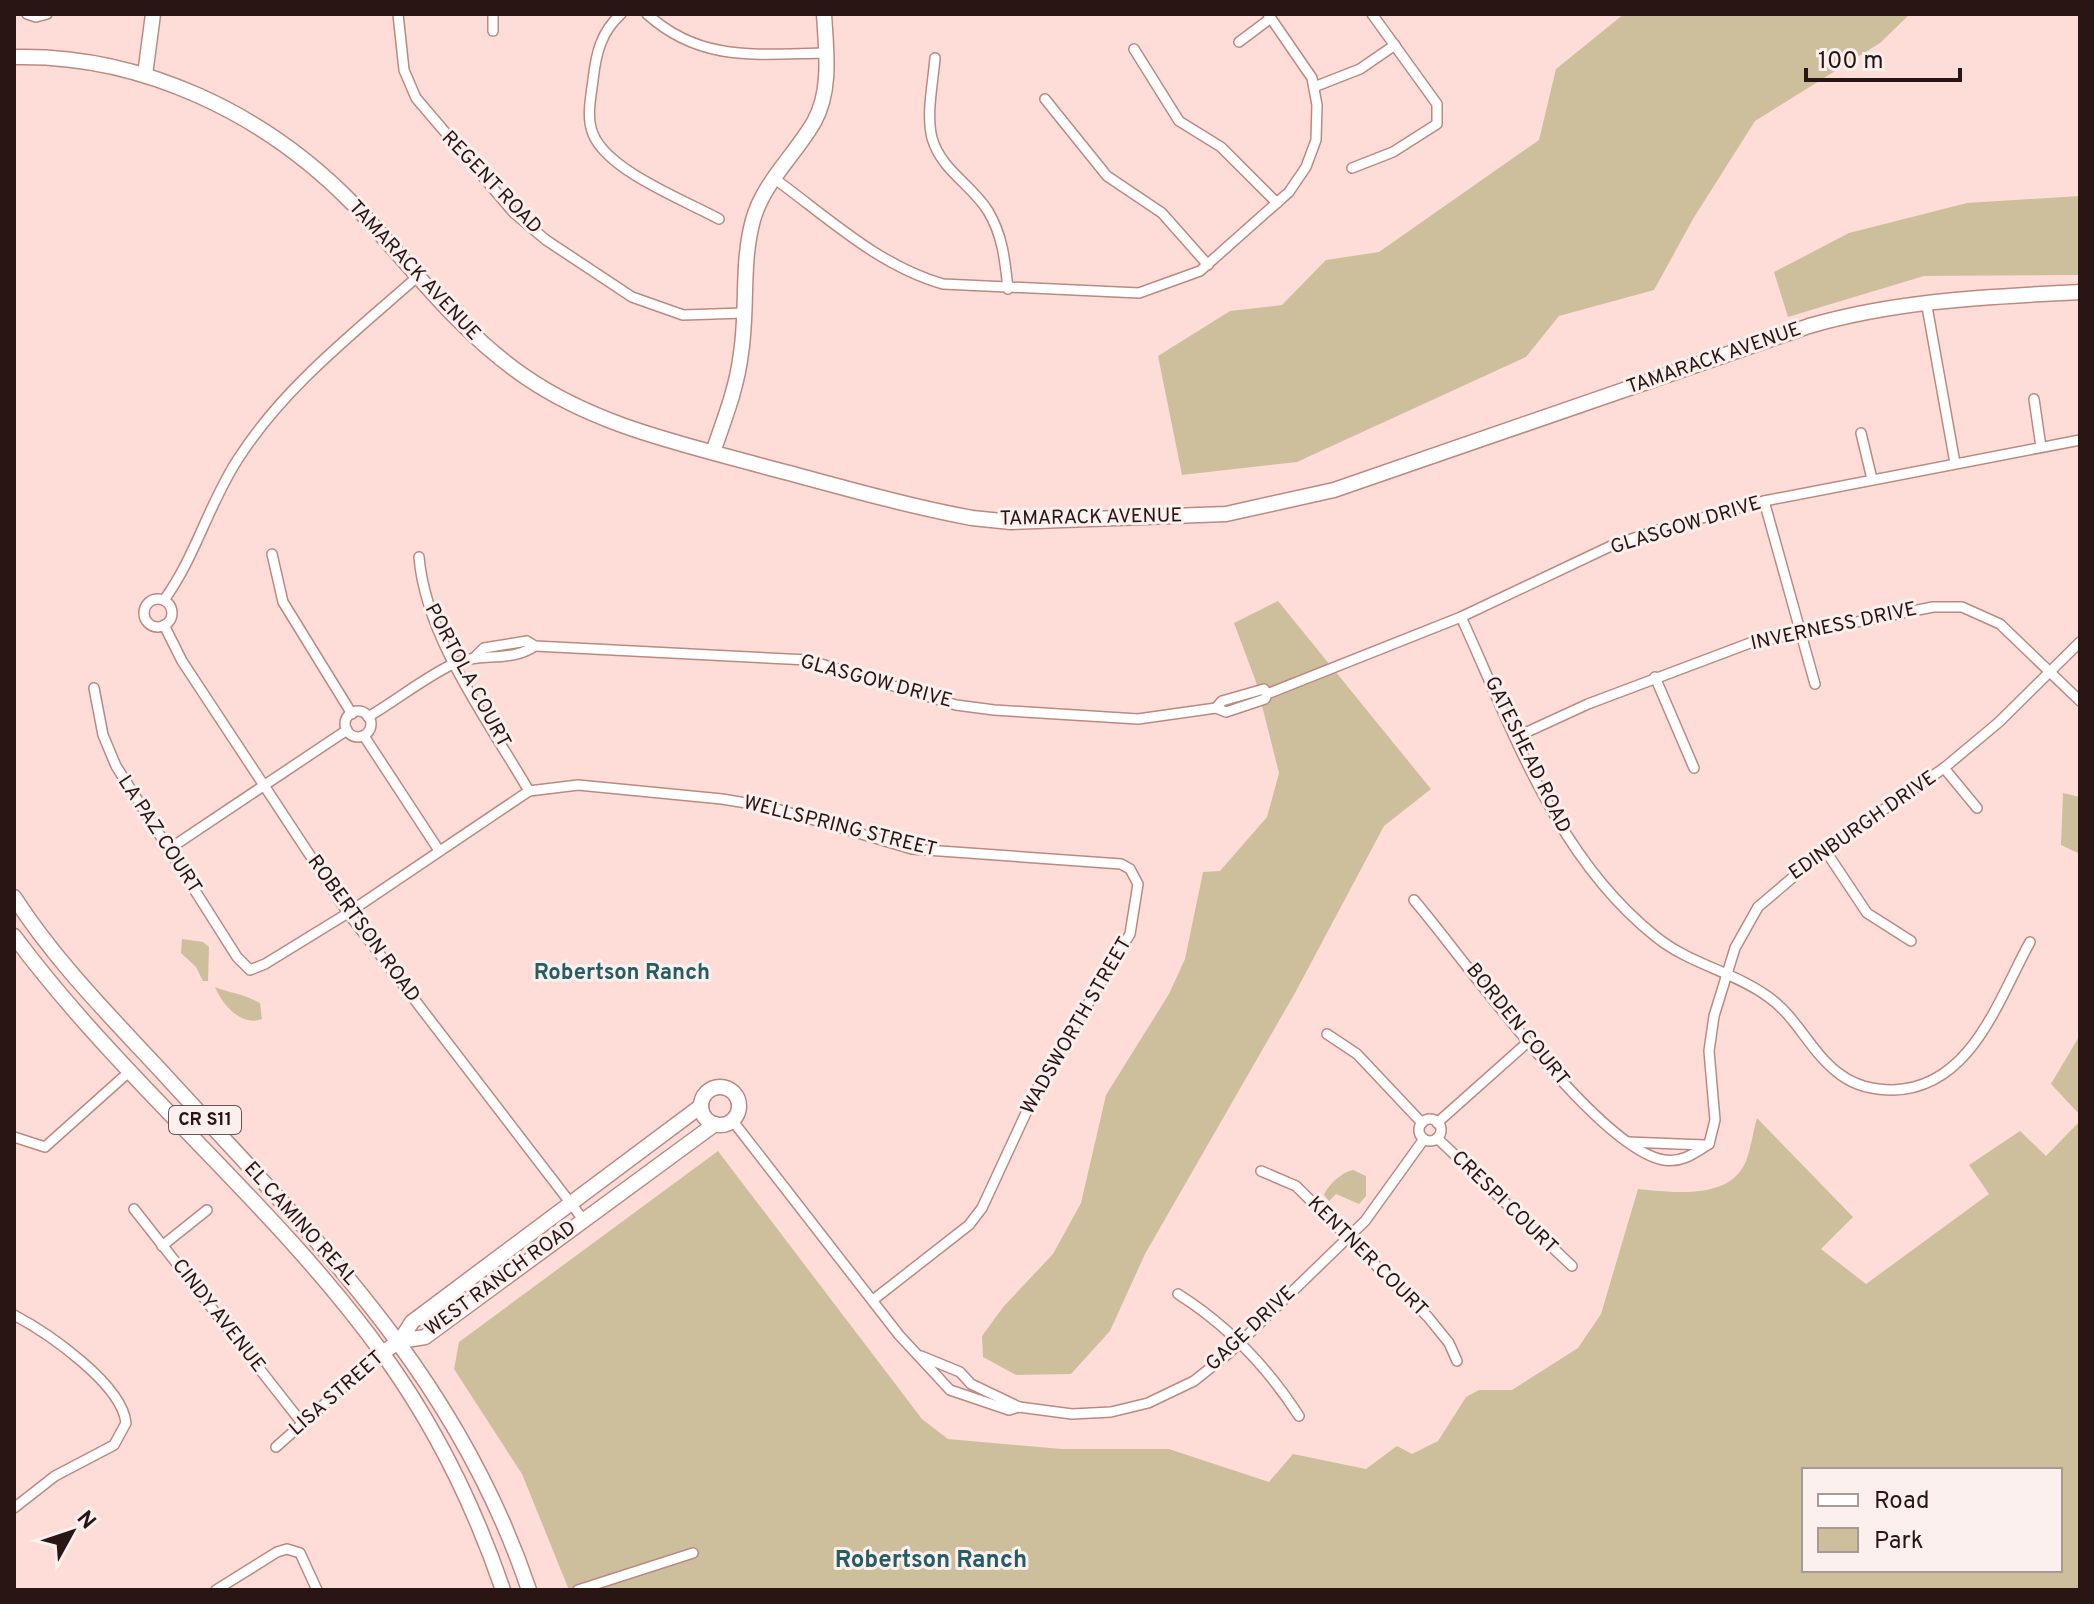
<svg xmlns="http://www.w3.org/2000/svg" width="2094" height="1604" font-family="Overpass,sans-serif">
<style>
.green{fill:#cebf9c;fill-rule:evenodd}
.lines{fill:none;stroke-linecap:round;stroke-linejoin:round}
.street-casing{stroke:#bc8982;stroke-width:12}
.secondary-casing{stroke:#bc8982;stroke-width:17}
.primary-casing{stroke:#bc8982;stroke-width:17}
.street{stroke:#fff;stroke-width:9}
.secondary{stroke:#fff;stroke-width:14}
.primary{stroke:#fff;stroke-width:14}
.labels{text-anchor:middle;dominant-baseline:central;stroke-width:6;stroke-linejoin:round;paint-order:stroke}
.shield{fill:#fbf0ee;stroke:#685755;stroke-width:2}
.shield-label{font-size:18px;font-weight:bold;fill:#291614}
.street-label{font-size:20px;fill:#291614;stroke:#fbf0ee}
.neighbourhood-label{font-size:22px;font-weight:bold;fill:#245d64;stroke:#fbf0ee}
.quarter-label{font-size:24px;font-weight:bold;fill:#245d64;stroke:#fbf0ee}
</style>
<rect width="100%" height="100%" fill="#feddd8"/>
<!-- green -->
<g class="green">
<polygon points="1624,14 1910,14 1880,43 1755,121 1693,219 1654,290 1559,316 1526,357 1297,462 1182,475 1158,356 1230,311 1282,305 1326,260 1379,252 1539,140 1556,69"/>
<polygon points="2080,196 2080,275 1924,276 1788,317 1774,272 1849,233 1967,203"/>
<polygon points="1278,601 1431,789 1384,826 1295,993 1145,1254 1110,1331 1071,1374 1016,1375 983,1357 982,1336 1004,1306 1053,1254 1081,1203 1106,1095 1169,994 1185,959 1203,872 1220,871 1267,817 1279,773 1256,682 1234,623"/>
<polygon points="2063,793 2080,797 2080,854 2061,845"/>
<polygon points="182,939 203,942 209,947 208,981 203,981 196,967 181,953"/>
<path d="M215,987C230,993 244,994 260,1003L262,1019C242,1027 222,1005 215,987Z"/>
<polygon points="2080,1035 2080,1115 2051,1084"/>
<path d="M1757,1118L1853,1217L1821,1249L1866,1284L1989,1194L1969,1165L2020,1131L2046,1156L2080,1121V1590H569L522,1474L454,1369L459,1342L718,1151L922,1419L948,1439L1062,1449H1169L1269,1482L1293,1454L1366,1469L1397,1446L1412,1454L1438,1441L1466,1397L1479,1390H1512L1578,1348L1601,1314L1638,1189C1672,1192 1730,1201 1746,1161C1751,1148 1753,1132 1757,1118ZM1804,1470H2060V1570H1804Z"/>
<path d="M1353,1170L1366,1176V1196L1359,1204L1336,1194L1329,1201L1324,1195C1328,1185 1342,1172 1353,1170Z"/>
</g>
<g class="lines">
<defs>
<g id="street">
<polyline points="27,14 36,17 47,14"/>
<polyline points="398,14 404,70 416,98 514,213 546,240 632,297 683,315 743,313"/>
<polyline points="493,14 493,31"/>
<path d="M621,14C601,32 596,53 593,80C591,97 586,117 593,134C608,171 684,200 719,219"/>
<path d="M647,14C701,63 758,54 826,53"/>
<polyline points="1239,42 1271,18"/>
<polyline points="1134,49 1179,121 1221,147 1277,203"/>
<path d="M935,58C933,83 926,114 932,138C941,170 972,185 988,211C1003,236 1005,261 1008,289"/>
<polyline points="1314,87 1360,69 1395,45"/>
<polyline points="1045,99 1107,176 1162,213 1208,265"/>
<polyline points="1352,168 1393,152 1437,124 1437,104 1372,14"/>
<path d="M775,179C827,217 879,266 943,284L1139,293L1200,271L1289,192L1306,167L1316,140L1317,105L1312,78L1268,14"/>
<polyline points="1926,301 1955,463"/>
<polyline points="2034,399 2041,447"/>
<polyline points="1861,433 1872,479"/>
<polyline points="1764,501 1815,684"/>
<polyline points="272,554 283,602 352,714"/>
<path d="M419,557C426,639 488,720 529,791"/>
<circle cx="158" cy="613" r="14"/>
<path d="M164,600C195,558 209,503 238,459C284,387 353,334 417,277"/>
<path d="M1461,617C1513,730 1555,856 1655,936C1689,964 1732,971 1767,996C1797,1016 1811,1054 1841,1075C1856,1086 1875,1090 1893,1090C1971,1088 1998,1000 2030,942"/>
<polyline points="164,625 182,661 348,913 582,1218"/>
<polyline points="475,657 484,648 527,641 535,646 808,660 956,705 994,710 1138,719 1216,708 1226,712 1265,699 1267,694 1461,617 1613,545 1662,529 1764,501 2080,440"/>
<polyline points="1655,677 1694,768"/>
<polyline points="94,688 103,735 116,766 237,957 250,970 265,964 348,913 529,791 578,785 722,799 770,807 912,849 1121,864 1130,869 1138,884 1130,934 1038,1087 982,1208 969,1225 873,1300"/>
<polyline points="1216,708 1222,701 1264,689 1267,694"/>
<circle cx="358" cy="724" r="13"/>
<path d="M368,717C397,700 425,677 455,663C481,652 510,663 535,646"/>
<polyline points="364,736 438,849"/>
<polyline points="1516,737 1588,704 1750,643 1933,607 1962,607 2000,624 2080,701"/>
<polyline points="1944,768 1977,808"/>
<polyline points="169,849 347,730"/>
<polyline points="1825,850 1867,913 1911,941"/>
<path d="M1414,900C1463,957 1597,1149 1664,1160C1682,1163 1695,1153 1709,1144"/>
<polyline points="1327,1034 1357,1054 1422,1123"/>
<circle cx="1430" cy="1130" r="11"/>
<polyline points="732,1120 899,1335 950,1390 1009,1410 1019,1407 1072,1414 1111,1412 1148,1403 1194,1381 1229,1353 1365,1221 1424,1139"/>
<polyline points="1437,1123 1528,1042"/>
<polyline points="14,1137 45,1147 130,1071"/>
<polyline points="1437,1138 1572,1266"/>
<polyline points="1628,1142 1704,1145"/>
<polyline points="1709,1144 1715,1120 1709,1051 1714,1016 1735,948 1758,907 1825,850 1944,768 1999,722 2080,642"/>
<polyline points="1261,1171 1296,1186 1428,1317 1449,1343 1457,1361"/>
<polyline points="134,1209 302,1423"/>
<polyline points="162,1246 207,1210"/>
<path d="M1178,1294C1227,1325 1268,1368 1299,1416"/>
<path d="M14,1315C48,1333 122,1384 126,1423L114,1445L55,1476L14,1508"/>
<polyline points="921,1356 960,1372 971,1384 1019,1407"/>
<polyline points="276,1447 382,1353"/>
<polyline points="216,1590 277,1552 287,1549 300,1553 317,1590"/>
<polyline points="578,1590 693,1553"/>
</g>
<g id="secondary">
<path d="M14,57C142,54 266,114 354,205C410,264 456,329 524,376C596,426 683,444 766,467C835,485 902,505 972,518L1011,522L1226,514L1334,490L1809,326C1899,300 1987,297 2080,292"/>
<polyline points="145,75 153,14"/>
<path d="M713,452C724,420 737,388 741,353C748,308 741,264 753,220C763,183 795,155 814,122C832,90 826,49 824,14"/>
<circle cx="720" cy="1106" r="19"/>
<polyline points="400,1341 425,1337 715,1124"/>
<polyline points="382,1353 400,1341 412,1322 701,1106"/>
</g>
<g id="primary">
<path d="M14,897C56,962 110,1016 162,1072C312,1236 456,1373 529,1590"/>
<path d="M14,936C125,1085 274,1203 383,1354C435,1426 474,1505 503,1590"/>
</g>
</defs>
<!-- street casing -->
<use href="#street" class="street-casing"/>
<!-- secondary casing -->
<use href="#secondary" class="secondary-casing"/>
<!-- primary casing -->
<use href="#primary" class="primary-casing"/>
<!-- street -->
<use href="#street" class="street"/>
<!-- secondary -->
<use href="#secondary" class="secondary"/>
<!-- primary -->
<use href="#primary" class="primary"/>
</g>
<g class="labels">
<!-- shield labels -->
<rect class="shield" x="169" y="1106" width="72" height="28" rx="6"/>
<g class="shield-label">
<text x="205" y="1120">CR S11</text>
</g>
<!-- street labels -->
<g class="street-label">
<text transform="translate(491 183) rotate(46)">REGENT ROAD</text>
<text transform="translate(414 271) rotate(47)">TAMARACK AVENUE</text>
<text transform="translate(1714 359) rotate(-19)">TAMARACK AVENUE</text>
<text transform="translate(1091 518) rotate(-1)">TAMARACK AVENUE</text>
<text transform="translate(1686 526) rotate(-17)">GLASGOW DRIVE</text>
<text transform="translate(1834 627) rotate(-12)">INVERNESS DRIVE</text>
<text transform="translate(467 676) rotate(62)">PORTOLA COURT</text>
<text transform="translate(876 682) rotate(15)">GLASGOW DRIVE</text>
<text transform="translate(1527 755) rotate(64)">GATESHEAD ROAD</text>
<text transform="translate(1863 826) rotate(-35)">EDINBURGH DRIVE</text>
<text transform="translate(840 827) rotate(14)">WELLSPRING STREET</text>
<text transform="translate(159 835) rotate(57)">LA PAZ COURT</text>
<text transform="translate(363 929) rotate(54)">ROBERTSON ROAD</text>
<text transform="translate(1517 1025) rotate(51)">BORDEN COURT</text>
<text transform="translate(1077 1026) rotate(-60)">WADSWORTH STREET</text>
<text transform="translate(1504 1203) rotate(44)">CRESPI COURT</text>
<text transform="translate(300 1224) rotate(48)">EL CAMINO REAL</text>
<text transform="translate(1367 1257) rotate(45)">KENTNER COURT</text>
<text transform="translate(501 1279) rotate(-36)">WEST RANCH ROAD</text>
<text transform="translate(218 1316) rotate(52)">CINDY AVENUE</text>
<text transform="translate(1251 1329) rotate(-43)">GAGE DRIVE</text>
<text transform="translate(337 1394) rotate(-41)">LISA STREET</text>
</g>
<!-- neighbourhood labels -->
<g class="neighbourhood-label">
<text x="622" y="973">Robertson Ranch</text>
</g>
<!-- quarter labels -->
<g class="quarter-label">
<text x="931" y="1561">Robertson Ranch</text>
</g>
</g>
<!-- border -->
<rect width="2094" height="1604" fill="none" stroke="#291614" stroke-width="32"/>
<!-- legend -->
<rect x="1802" y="1468" width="260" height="104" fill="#fbf0ee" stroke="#a79997" stroke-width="2"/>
<rect x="1818" y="1494" width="40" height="12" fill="#ffffff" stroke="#a79997" stroke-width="2"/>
<text x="1874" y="1508" font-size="24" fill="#291614">Road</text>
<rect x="1818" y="1528" width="40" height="24" fill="#cebf9c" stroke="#a79997" stroke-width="2"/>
<text x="1874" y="1548" font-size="24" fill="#291614">Park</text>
<!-- north arrow -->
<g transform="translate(72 1532) rotate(50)" stroke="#fbf0ee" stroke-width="6" paint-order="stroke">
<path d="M0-6L14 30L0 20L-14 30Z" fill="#291614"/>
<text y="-12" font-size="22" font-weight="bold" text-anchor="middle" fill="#291614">N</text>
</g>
<!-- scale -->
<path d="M1806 68v12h154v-12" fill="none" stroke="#291614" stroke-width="4"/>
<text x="1818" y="68" font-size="24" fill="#291614" stroke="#fbf0ee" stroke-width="6" paint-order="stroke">100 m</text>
</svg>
